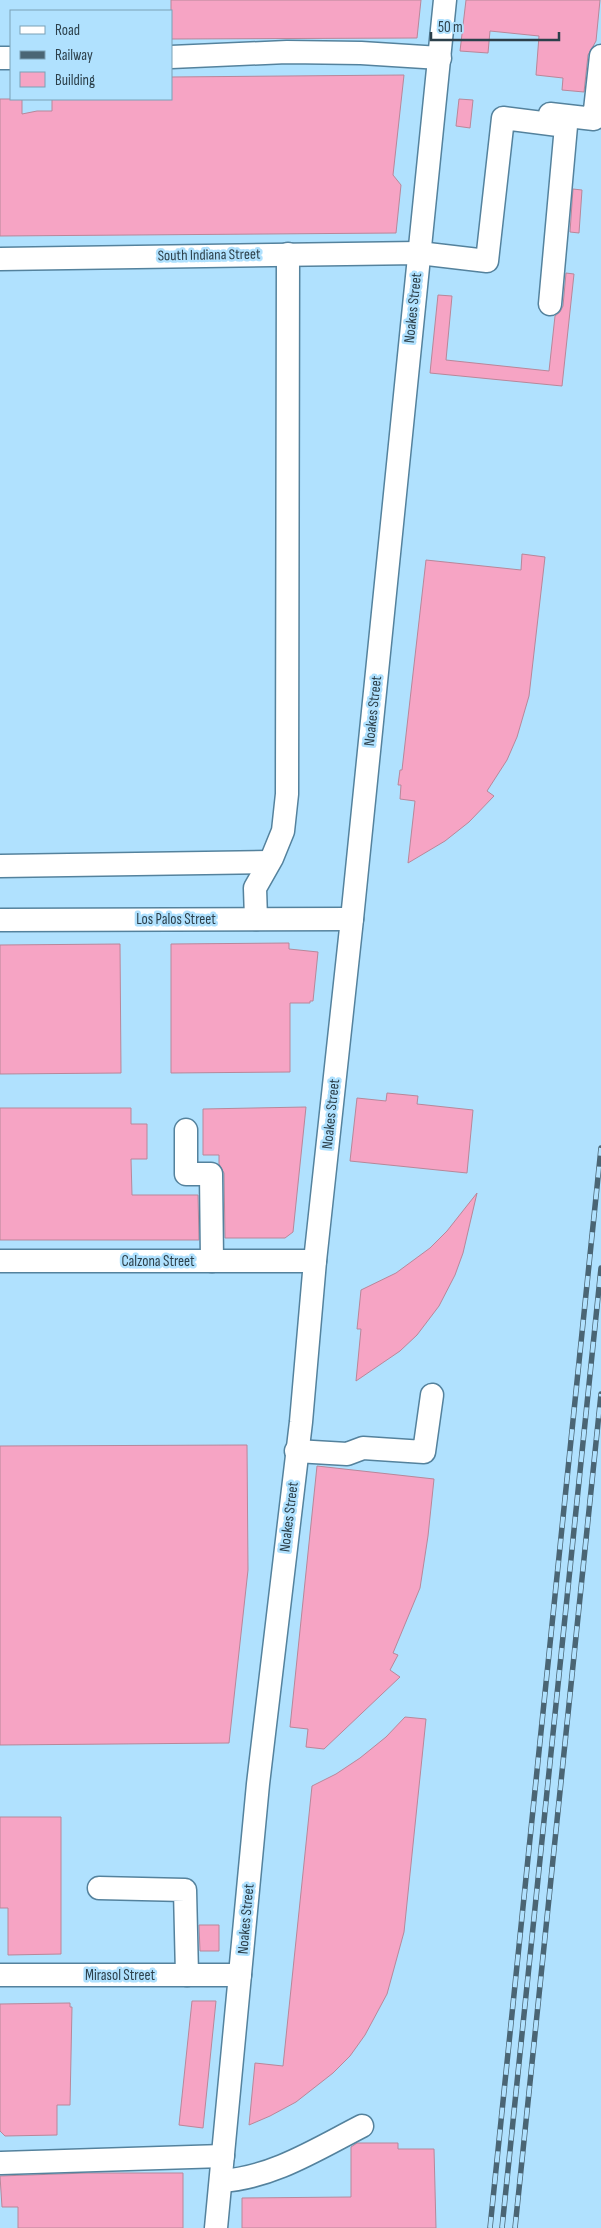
<svg xmlns="http://www.w3.org/2000/svg" width="601" height="2228" font-family="'Sofia Sans Condensed',sans-serif">
<style>
.building{fill:#f6a4c4;stroke:#b8879a}
.lines{fill:none;stroke-linecap:round;stroke-linejoin:round}
.minor-casing{stroke:#54829d;stroke-width:25}
.minor{stroke:#fff;stroke-width:22}
.rail-casing{stroke:#4a6574;stroke-width:5.5}
.rail{stroke:#b0e1fe;stroke-width:4;stroke-dasharray:11;stroke-linecap:butt}
.labels{text-anchor:middle;dominant-baseline:central;stroke-width:5;stroke-linejoin:round;paint-order:stroke}
.street-label{font-size:15px;fill:#2c404b;stroke:#b0e1fe}
</style>
<rect width="100%" height="100%" fill="#b0e1fe"/>
<!-- building -->
<g class="building">
<polygon points="171,0 421,0 417,38 171,39"/>
<polygon points="466,0 600,0 596,41 588,55 584,92 562,90 563,78 536,75 539,36 490,31 488,53 460,51"/>
<polygon points="404,75 393,175 401,185 396,233 0,236 0,99 22,99 22,114 37,111 52,111 52,99 171,99 171,77"/>
<polygon points="459,99 473,100 470,128 456,126"/>
<polygon points="573,189 582,190 579,233 570,232"/>
<polygon points="566,273 574,274 562,386 430,373 438,295 452,296 446,360 549,371 555,316 560,312 563,306"/>
<polygon points="522,554 545,557 529,696 517,737 507,760 487,791 494,796 469,822 445,841 408,863 415,801 400,799 401,785 398,785 400,770 402,770 426,560 521,570"/>
<polygon points="289,943 289,949 318,952 313,1001 310,1001 310,1003 290,1003 290,1072 171,1073 171,944"/>
<polygon points="120,944 121,1073 0,1074 0,945"/>
<polygon points="387,1093 418,1096 417,1104 473,1110 467,1173 350,1161 357,1098 386,1101"/>
<polygon points="306,1107 293,1232 285,1238 225,1238 224,1173 219,1164 219,1155 203,1155 203,1109"/>
<polygon points="0,1108 131,1108 131,1124 147,1124 147,1159 131,1159 132,1195 198,1195 199,1240 0,1240"/>
<polygon points="477,1193 463,1253 455,1275 439,1306 417,1335 400,1351 356,1381 361,1329 357,1329 361,1290 396,1273 430,1248 447,1231"/>
<polygon points="247,1445 248,1570 229,1743 0,1745 0,1446"/>
<polygon points="317,1466 434,1479 428,1536 420,1588 393,1653 398,1655 390,1670 400,1677 324,1749 306,1747 308,1729 290,1727"/>
<polygon points="405,1717 426,1719 404,1932 387,1994 365,2035 350,2056 333,2073 296,2102 270,2116 249,2125 255,2063 283,2066 312,1786 336,1774 360,1758 386,1737"/>
<polygon points="0,1817 61,1817 61,1954 8,1955 8,1908 0,1908"/>
<polygon points="199,1925 219,1925 219,1951 200,1951"/>
<polygon points="192,2001 216,2001 203,2128 179,2125"/>
<polygon points="70,2003 70,2007 72,2007 70,2105 57,2105 57,2135 5,2136 0,2131 0,2004"/>
<polygon points="357,2143 398,2143 398,2149 434,2149 436,2228 242,2228 242,2198 351,2197 351,2147"/>
<polygon points="87,2173 183,2173 183,2228 18,2228 18,2207 2,2207 0,2176"/>
</g>
<g class="lines">
<defs>
<g id="minor">
<polyline points="171,57 287,52 361,53 440,58"/>
<polyline points="0,58 11,58"/>
<polyline points="550,114 594,119 601,56"/>
<polyline points="0,259 419,253 487,261 503,118 566,126 550,304"/>
<polyline points="0,866 269,862"/>
<polyline points="256,919 255,888 272,858 283,831 287,794 288,254"/>
<polyline points="0,920 352,919"/>
<polyline points="186,1130 186,1174 211,1174 212,1261"/>
<polyline points="0,1261 315,1261"/>
<polyline points="296,1451 347,1454 363,1448 424,1452 432,1395"/>
<polyline points="99,1888 185,1890 187,1975"/>
<polyline points="0,1975 240,1975"/>
<polyline points="1,2163 223,2156"/>
<path d="M221,2181C272,2178 317,2149 362,2126"/>
<polyline points="216,2228 258,1784 301,1422 315,1261 352,919 445,0"/>
</g>
</defs>
<!-- minor casing -->
<use href="#minor" class="minor-casing"/>
<!-- minor -->
<use href="#minor" class="minor"/>
<defs>
<g id="rail">
<polyline points="490,2228 601,1148"/>
<polyline points="502,2228 601,1268"/>
<polyline points="515,2228 601,1394"/>
</g>
</defs>
<!-- rail casing -->
<use href="#rail" class="rail-casing"/>
<!-- rail -->
<use href="#rail" class="rail"/>
</g>
<g class="labels">
<!-- street labels -->
<g class="street-label">
<text transform="translate(209 255) rotate(-1)">South Indiana Street</text>
<text transform="translate(413 308) rotate(-84)">Noakes Street</text>
<text transform="translate(373 711) rotate(-84)">Noakes Street</text>
<text x="176" y="919">Los Palos Street</text>
<text transform="translate(331 1114) rotate(-84)">Noakes Street</text>
<text x="158" y="1261">Calzona Street</text>
<text transform="translate(289 1517) rotate(-83)">Noakes Street</text>
<text transform="translate(246 1919) rotate(-85)">Noakes Street</text>
<text x="120" y="1975">Mirasol Street</text>
</g>
</g>
<!-- legend -->
<rect x="10" y="10" width="162" height="90" fill="#b0e1fe" stroke="#7ba1b6"/>
<rect x="20" y="26" width="25" height="8" fill="#ffffff" stroke="#7ba1b6"/>
<text x="55" y="35" font-size="15" fill="#2c404b">Road</text>
<rect x="20" y="51" width="25" height="8" fill="#4a6574" stroke="#7ba1b6"/>
<text x="55" y="60" font-size="15" fill="#2c404b">Railway</text>
<rect x="20" y="72" width="25" height="15" fill="#f6a4c4" stroke="#7ba1b6"/>
<text x="55" y="85" font-size="15" fill="#2c404b">Building</text>
<!-- scale -->
<path d="M431 32v8h128v-8" fill="none" stroke="#2c404b" stroke-width="2.5"/>
<text x="438" y="32" font-size="15" fill="#2c404b" stroke="#b0e1fe" stroke-width="4" paint-order="stroke">50 m</text>
</svg>
